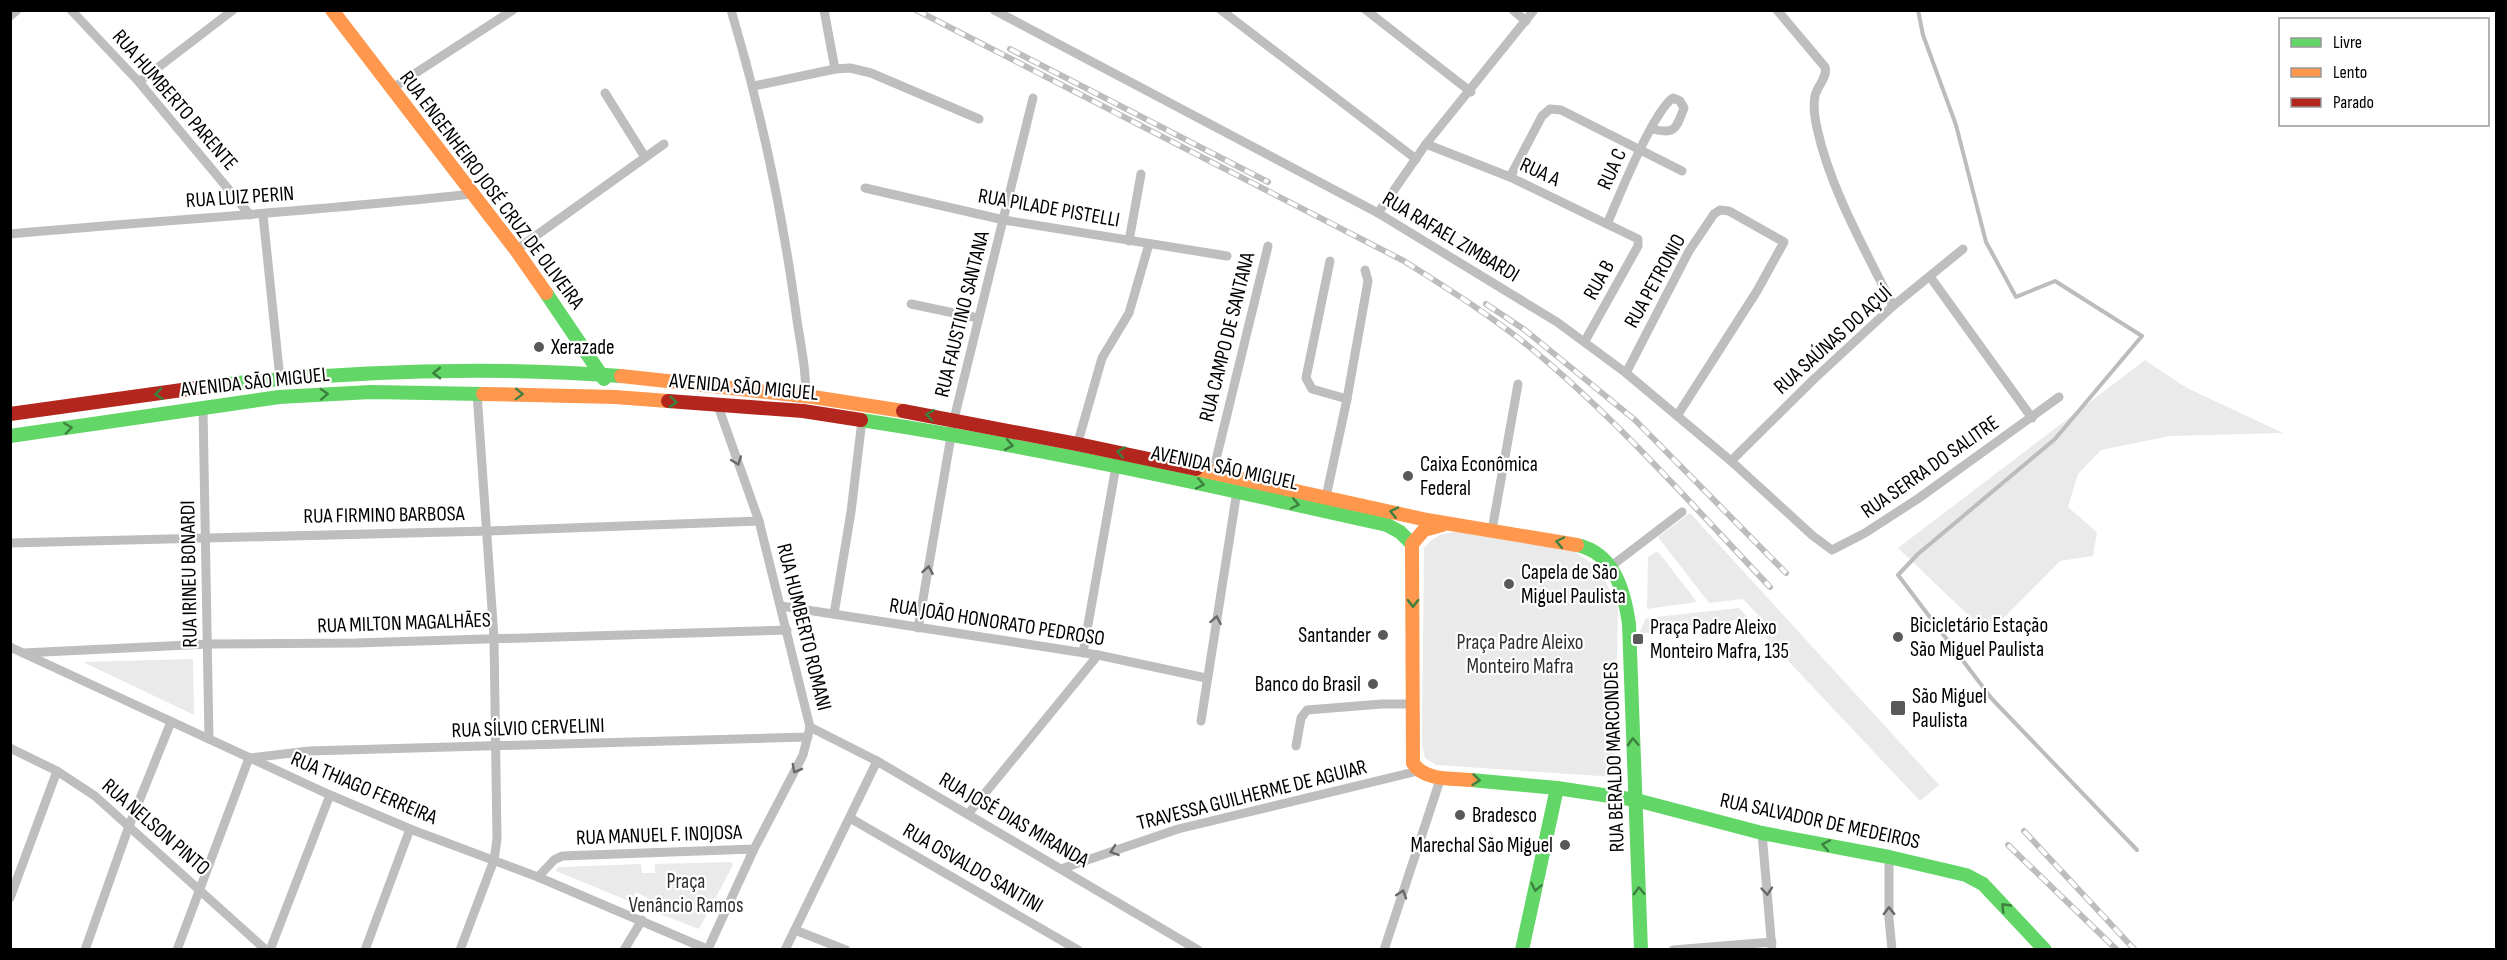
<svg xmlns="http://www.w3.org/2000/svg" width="2507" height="960" font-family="'Sofia Sans Condensed',sans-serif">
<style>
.green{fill:#eaeaea}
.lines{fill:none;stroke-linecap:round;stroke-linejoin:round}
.stream{stroke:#bcbcbc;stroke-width:4}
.street{stroke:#bebebe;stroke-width:9}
.fast{stroke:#63d668;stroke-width:14}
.slow{stroke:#ff974d;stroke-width:14}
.jam{stroke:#b3261e;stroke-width:14}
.rail-casing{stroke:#bdbdbd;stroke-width:6}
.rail{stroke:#fff;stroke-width:4;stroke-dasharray:11;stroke-linecap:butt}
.oneway{stroke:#3b803e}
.oneway2{stroke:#686868}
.poi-dot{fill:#595959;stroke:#fff;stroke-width:2}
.labels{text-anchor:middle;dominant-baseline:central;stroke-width:4.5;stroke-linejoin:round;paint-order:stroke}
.street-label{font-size:21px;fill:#000;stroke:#fff}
.poi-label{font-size:21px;fill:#000;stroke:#fff;text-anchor:start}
.park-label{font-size:21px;fill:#303030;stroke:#fff}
</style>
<rect width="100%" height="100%" fill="#fff"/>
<!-- green -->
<g class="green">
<polygon points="2145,360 2187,388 2283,433 2170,436 2101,450 2078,474 2068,507 2097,532 2093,556 2060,561 1988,634 1898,548"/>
<polygon points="1690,513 1939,785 1920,801 1764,635 1772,630 1743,599 1709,603 1658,537"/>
<path d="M1457,532L1572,550L1590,562L1605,581L1618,607L1615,777L1436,765L1425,758L1422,744L1424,548C1434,536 1442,533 1457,532Z"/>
<polygon points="1656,552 1659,553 1697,602 1647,609 1648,557"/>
<polygon points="1739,608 1748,618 1639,634 1646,618"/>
<polygon points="193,660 194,715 83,662 192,659"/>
<polygon points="731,862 733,865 699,929 644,908 648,898 636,892 631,902 556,871 557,868 560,867 641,864 642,873 655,873 655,864"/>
</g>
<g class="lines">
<!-- stream -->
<polyline class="stream" points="1918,10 1923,35 1956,125 1986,242 2016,297 2055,281 2142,336 2055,439 1918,554 1898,575 1992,699 2137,850"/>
<!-- street -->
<g class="street">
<polyline points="71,10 139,82 250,215"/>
<path d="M731,10C761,110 782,210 796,313C799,337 808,376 805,399"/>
<polyline points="824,10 835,69"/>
<polyline points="994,10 1378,213 1557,322 1626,373 1731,461 1813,536 1832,550 1865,533 1919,498 2059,397"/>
<polyline points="1221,10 1416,159"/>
<polyline points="1366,10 1471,92"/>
<polyline points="1513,10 1526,21"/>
<path d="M1777,10L1825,67C1828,77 1817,86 1815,96C1813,106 1815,119 1817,128C1830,189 1866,251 1893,306"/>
<polyline points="10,16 17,10"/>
<polyline points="139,82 233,10"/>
<polyline points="754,86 835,69 850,68 871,73 979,119"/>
<polyline points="391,89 513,10"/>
<polyline points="605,93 645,157"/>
<polyline points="1426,144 1510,177 1638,239 1638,246 1585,341"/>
<polyline points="1510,177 1542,116 1550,109 1561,110 1682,171"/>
<polyline points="865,188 1004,220 1227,256"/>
<polyline points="1378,213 1426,144 1534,10"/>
<polyline points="263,215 280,379"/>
<path d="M1607,224C1618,199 1653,111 1673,98L1680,101L1684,108C1676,128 1676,135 1652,129"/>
<path d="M10,234C165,220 319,211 472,194"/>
<polyline points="1129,241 1141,174"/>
<polyline points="516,250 664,144"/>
<polyline points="1330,261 1306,378 1312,389 1347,399"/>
<polyline points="1931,278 2032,418"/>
<polyline points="911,304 978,318"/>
<polyline points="1626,373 1689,251 1714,214 1720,210 1729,211 1784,242 1757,291 1677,416"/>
<polyline points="203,408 209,739"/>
<polyline points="1078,442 1102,358 1129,313 1149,244"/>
<polyline points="1731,461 1814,379 1893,306 1963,249"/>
<polyline points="1213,472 1268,246"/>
<polyline points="1326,497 1347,399 1368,281 1365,270"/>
<polyline points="1492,530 1518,384"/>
<polyline points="10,543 488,531 759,521"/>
<polyline points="1610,567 1682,512"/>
<polyline points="781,606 1098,655 1206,678"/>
<polyline points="834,614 851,512 862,420"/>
<polyline points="918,628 954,419 1033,98"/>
<polyline points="10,647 330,795 410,829 538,877 709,950"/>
<polyline points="23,653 209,644 355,643 787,630"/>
<polyline points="1083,653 1116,466"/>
<polyline points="1201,721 1237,491"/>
<polyline points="810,727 877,761 1198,950"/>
<polyline points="1296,746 1301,718 1307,710 1382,704 1412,704"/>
<polyline points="10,748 57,771 95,796 266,950"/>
<polyline points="968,814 1098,655"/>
<polyline points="850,818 1078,950"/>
<polyline points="1762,833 1772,950"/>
<polyline points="1889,857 1889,918 1892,950"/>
<polyline points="1061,869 1178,829 1418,771"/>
<polyline points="538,877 554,860 562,856 754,849"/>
<polyline points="10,898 57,771"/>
<polyline points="795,930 846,950"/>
<polyline points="708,949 754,849 803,755 810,727 759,521 718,406"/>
<polyline points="85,950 129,826 171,722"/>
<polyline points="177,950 249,758 309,751 808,737"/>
<polyline points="270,950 330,795"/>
<polyline points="365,950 410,829"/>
<polyline points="460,950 494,860 497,839 494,638 477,393"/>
<polyline points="624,950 642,920"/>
<polyline points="785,950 877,761"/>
<polyline points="1384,950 1441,777"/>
<polyline points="1673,950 1772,942"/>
</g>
<!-- fast -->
<g class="fast">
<polyline points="546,293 604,379"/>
<path d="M218,385C351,371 487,366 621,376"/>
<path d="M861,420C1038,447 1213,486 1387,525L1400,532L1412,544"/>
<polyline points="10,436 279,397 371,392 483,394"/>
<path d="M1577,545C1614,553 1624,590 1629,624L1641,950"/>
<polyline points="1471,780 1557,788 1636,800"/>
<polyline points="1636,800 1762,833 1889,857 1966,875 1983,884 2045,950"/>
<polyline points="1522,950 1557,788"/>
</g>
<!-- slow -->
<g class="slow">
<polyline points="332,10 516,250 546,293"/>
<polyline points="621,376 813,397 903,411"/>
<polyline points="483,394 615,397 668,401"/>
<polyline points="1196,469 1427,520 1577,545"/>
<path d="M1442,525L1424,530L1412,544L1413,763C1424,781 1452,778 1471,780"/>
</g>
<!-- jam -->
<g class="jam">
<polyline points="668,401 803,411 861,420"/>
<polyline points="903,411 1077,444 1196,469"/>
<polyline points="10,414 218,385"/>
</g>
<defs>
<g id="rail">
<path d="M916,10L1404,261C1448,289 1492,316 1532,349C1618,420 1693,506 1770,587"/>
<polyline points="1010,49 1268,182"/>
<polyline points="1486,304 1525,330 1635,420 1786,573"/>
<polyline points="2024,831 2135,950"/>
<polyline points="2008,845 2117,950"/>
</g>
</defs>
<!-- rail casing -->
<use href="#rail" class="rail-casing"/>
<!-- rail -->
<use href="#rail" class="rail"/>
</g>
<!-- one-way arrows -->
<defs><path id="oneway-chevron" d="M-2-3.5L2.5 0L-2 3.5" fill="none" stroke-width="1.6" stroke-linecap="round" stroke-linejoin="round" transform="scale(1.5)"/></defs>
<g class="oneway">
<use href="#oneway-chevron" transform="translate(437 373) rotate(179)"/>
<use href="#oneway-chevron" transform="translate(159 394) rotate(173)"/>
<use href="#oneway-chevron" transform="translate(324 394) rotate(-3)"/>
<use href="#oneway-chevron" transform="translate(519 394) rotate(2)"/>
<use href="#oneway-chevron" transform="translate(673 402) rotate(5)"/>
<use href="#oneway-chevron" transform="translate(930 415) rotate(-171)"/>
<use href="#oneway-chevron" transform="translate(68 428) rotate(-8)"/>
<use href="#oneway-chevron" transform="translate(1009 445) rotate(10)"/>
<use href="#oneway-chevron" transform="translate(1121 452) rotate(-168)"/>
<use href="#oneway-chevron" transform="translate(1200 484) rotate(12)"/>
<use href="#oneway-chevron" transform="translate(1295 504) rotate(12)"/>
<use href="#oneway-chevron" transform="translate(1394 512) rotate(-167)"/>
<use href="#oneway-chevron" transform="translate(1560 542) rotate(-168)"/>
<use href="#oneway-chevron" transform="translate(1413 603) rotate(90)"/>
<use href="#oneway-chevron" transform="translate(1633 742) rotate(-92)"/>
<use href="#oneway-chevron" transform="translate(1476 780) rotate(6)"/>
<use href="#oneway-chevron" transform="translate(1826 845) rotate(-169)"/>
<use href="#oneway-chevron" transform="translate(1536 887) rotate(102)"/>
<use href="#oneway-chevron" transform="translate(1639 891) rotate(-92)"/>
<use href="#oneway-chevron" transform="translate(2005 907) rotate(-134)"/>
</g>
<g class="oneway2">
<use href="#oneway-chevron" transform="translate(737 461) rotate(70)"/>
<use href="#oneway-chevron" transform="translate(928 570) rotate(-80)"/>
<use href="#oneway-chevron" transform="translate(1216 620) rotate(-80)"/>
<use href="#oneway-chevron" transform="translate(796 769) rotate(118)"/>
<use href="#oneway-chevron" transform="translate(1114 851) rotate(161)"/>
<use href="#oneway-chevron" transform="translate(1767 891) rotate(85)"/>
<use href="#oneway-chevron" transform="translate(1402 894) rotate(-72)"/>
<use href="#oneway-chevron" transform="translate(1889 911) rotate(-91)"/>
</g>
<!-- markers -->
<g class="poi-dot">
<circle cx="539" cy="347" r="6"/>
<circle cx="1408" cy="476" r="6"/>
<circle cx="1509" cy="584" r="6"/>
<circle cx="1383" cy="635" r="6"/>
<circle cx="1898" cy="637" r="6"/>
<rect x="1632" y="633" width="12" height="12" rx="3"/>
<circle cx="1373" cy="684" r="6"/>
<rect x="1890" y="700" width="16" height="16" rx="3"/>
<circle cx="1460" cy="815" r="6"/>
<circle cx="1565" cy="845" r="6"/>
</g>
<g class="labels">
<!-- street labels -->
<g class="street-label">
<text transform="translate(175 100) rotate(49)">RUA HUMBERTO PARENTE</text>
<text transform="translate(1612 169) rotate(-66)">RUA C</text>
<text transform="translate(1540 172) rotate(25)">RUA A</text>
<text transform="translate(492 190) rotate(53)">RUA ENGENHEIRO JOSÉ CRUZ DE OLIVEIRA</text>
<text transform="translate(240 197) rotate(-4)">RUA LUIZ PERIN</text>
<text transform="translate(1049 208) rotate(10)">RUA PILADE PISTELLI</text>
<text transform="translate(1451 237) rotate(31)">RUA RAFAEL ZIMBARDI</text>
<text transform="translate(1599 280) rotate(-61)">RUA B</text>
<text transform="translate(1655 281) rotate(-61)">RUA PETRONIO</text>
<text transform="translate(962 314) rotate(-76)">RUA FAUSTINO SANTANA</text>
<text transform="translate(1227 337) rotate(-76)">RUA CAMPO DE SANTANA</text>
<text transform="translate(1833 340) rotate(-42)">RUA SAÚNAS DO AÇUÍ</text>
<text transform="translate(255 382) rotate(-6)">AVENIDA SÃO MIGUEL</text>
<text transform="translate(744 387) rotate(5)">AVENIDA SÃO MIGUEL</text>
<text transform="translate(1930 467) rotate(-35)">RUA SERRA DO SALITRE</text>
<text transform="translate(1225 468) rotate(12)">AVENIDA SÃO MIGUEL</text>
<text transform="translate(384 515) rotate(-1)">RUA FIRMINO BARBOSA</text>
<text transform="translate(189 574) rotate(-91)">RUA IRINEU BONARDI</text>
<text transform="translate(997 622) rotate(9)">RUA JOÃO HONORATO PEDROSO</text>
<text transform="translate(404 623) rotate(-2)">RUA MILTON MAGALHÃES</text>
<text transform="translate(804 627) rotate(76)">RUA HUMBERTO ROMANI</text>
<text transform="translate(528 728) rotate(-2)">RUA SÍLVIO CERVELINI</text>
<text transform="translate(1614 757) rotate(-92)">RUA BERALDO MARCONDES</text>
<text transform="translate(364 788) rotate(23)">RUA THIAGO FERREIRA</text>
<text transform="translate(1252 795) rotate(-14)">TRAVESSA GUILHERME DE AGUIAR</text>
<text transform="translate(1014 820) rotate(30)">RUA JOSÉ DIAS MIRANDA</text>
<text transform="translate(1820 821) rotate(12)">RUA SALVADOR DE MEDEIROS</text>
<text transform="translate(156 827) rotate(41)">RUA NELSON PINTO</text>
<text transform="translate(659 835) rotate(-2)">RUA MANUEL F. INOJOSA</text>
<text transform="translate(973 868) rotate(30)">RUA OSVALDO SANTINI</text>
</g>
<!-- poi labels -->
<g class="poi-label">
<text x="551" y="347">Xerazade</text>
<text x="1420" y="464">Caixa Econômica<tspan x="1420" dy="24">Federal</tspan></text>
<text x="1521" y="572">Capela de São<tspan x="1521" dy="24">Miguel Paulista</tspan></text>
<text x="1910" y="625">Bicicletário Estação<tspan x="1910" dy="24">São Miguel Paulista</tspan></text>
<text x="1650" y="627">Praça Padre Aleixo<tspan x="1650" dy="24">Monteiro Mafra, 135</tspan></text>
<text x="1371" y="635" text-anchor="end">Santander</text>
<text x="1361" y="684" text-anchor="end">Banco do Brasil</text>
<text x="1912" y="696">São Miguel<tspan x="1912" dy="24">Paulista</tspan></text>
<text x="1472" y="815">Bradesco</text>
<text x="1553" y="845" text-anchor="end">Marechal São Miguel</text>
</g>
<!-- park labels -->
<g class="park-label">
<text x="1520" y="642">Praça Padre Aleixo<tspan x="1520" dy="24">Monteiro Mafra</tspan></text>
<text x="686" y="881">Praça<tspan x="686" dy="24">Venâncio Ramos</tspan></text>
</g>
</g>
<!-- border -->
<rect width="2507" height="960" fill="none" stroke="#000000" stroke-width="24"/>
<!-- legend -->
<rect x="2279" y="18" width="210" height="108" fill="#ffffff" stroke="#999999" stroke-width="1.5"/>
<rect x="2291" y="38" width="30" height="9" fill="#63d668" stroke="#999999" stroke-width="1.5"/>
<text x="2333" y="48" font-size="18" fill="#000000">Livre</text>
<rect x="2291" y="68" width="30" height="9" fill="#ff974d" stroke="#999999" stroke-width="1.5"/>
<text x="2333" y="78" font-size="18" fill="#000000">Lento</text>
<rect x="2291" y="98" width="30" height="9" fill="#b3261e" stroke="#999999" stroke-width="1.5"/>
<text x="2333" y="108" font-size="18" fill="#000000">Parado</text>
</svg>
